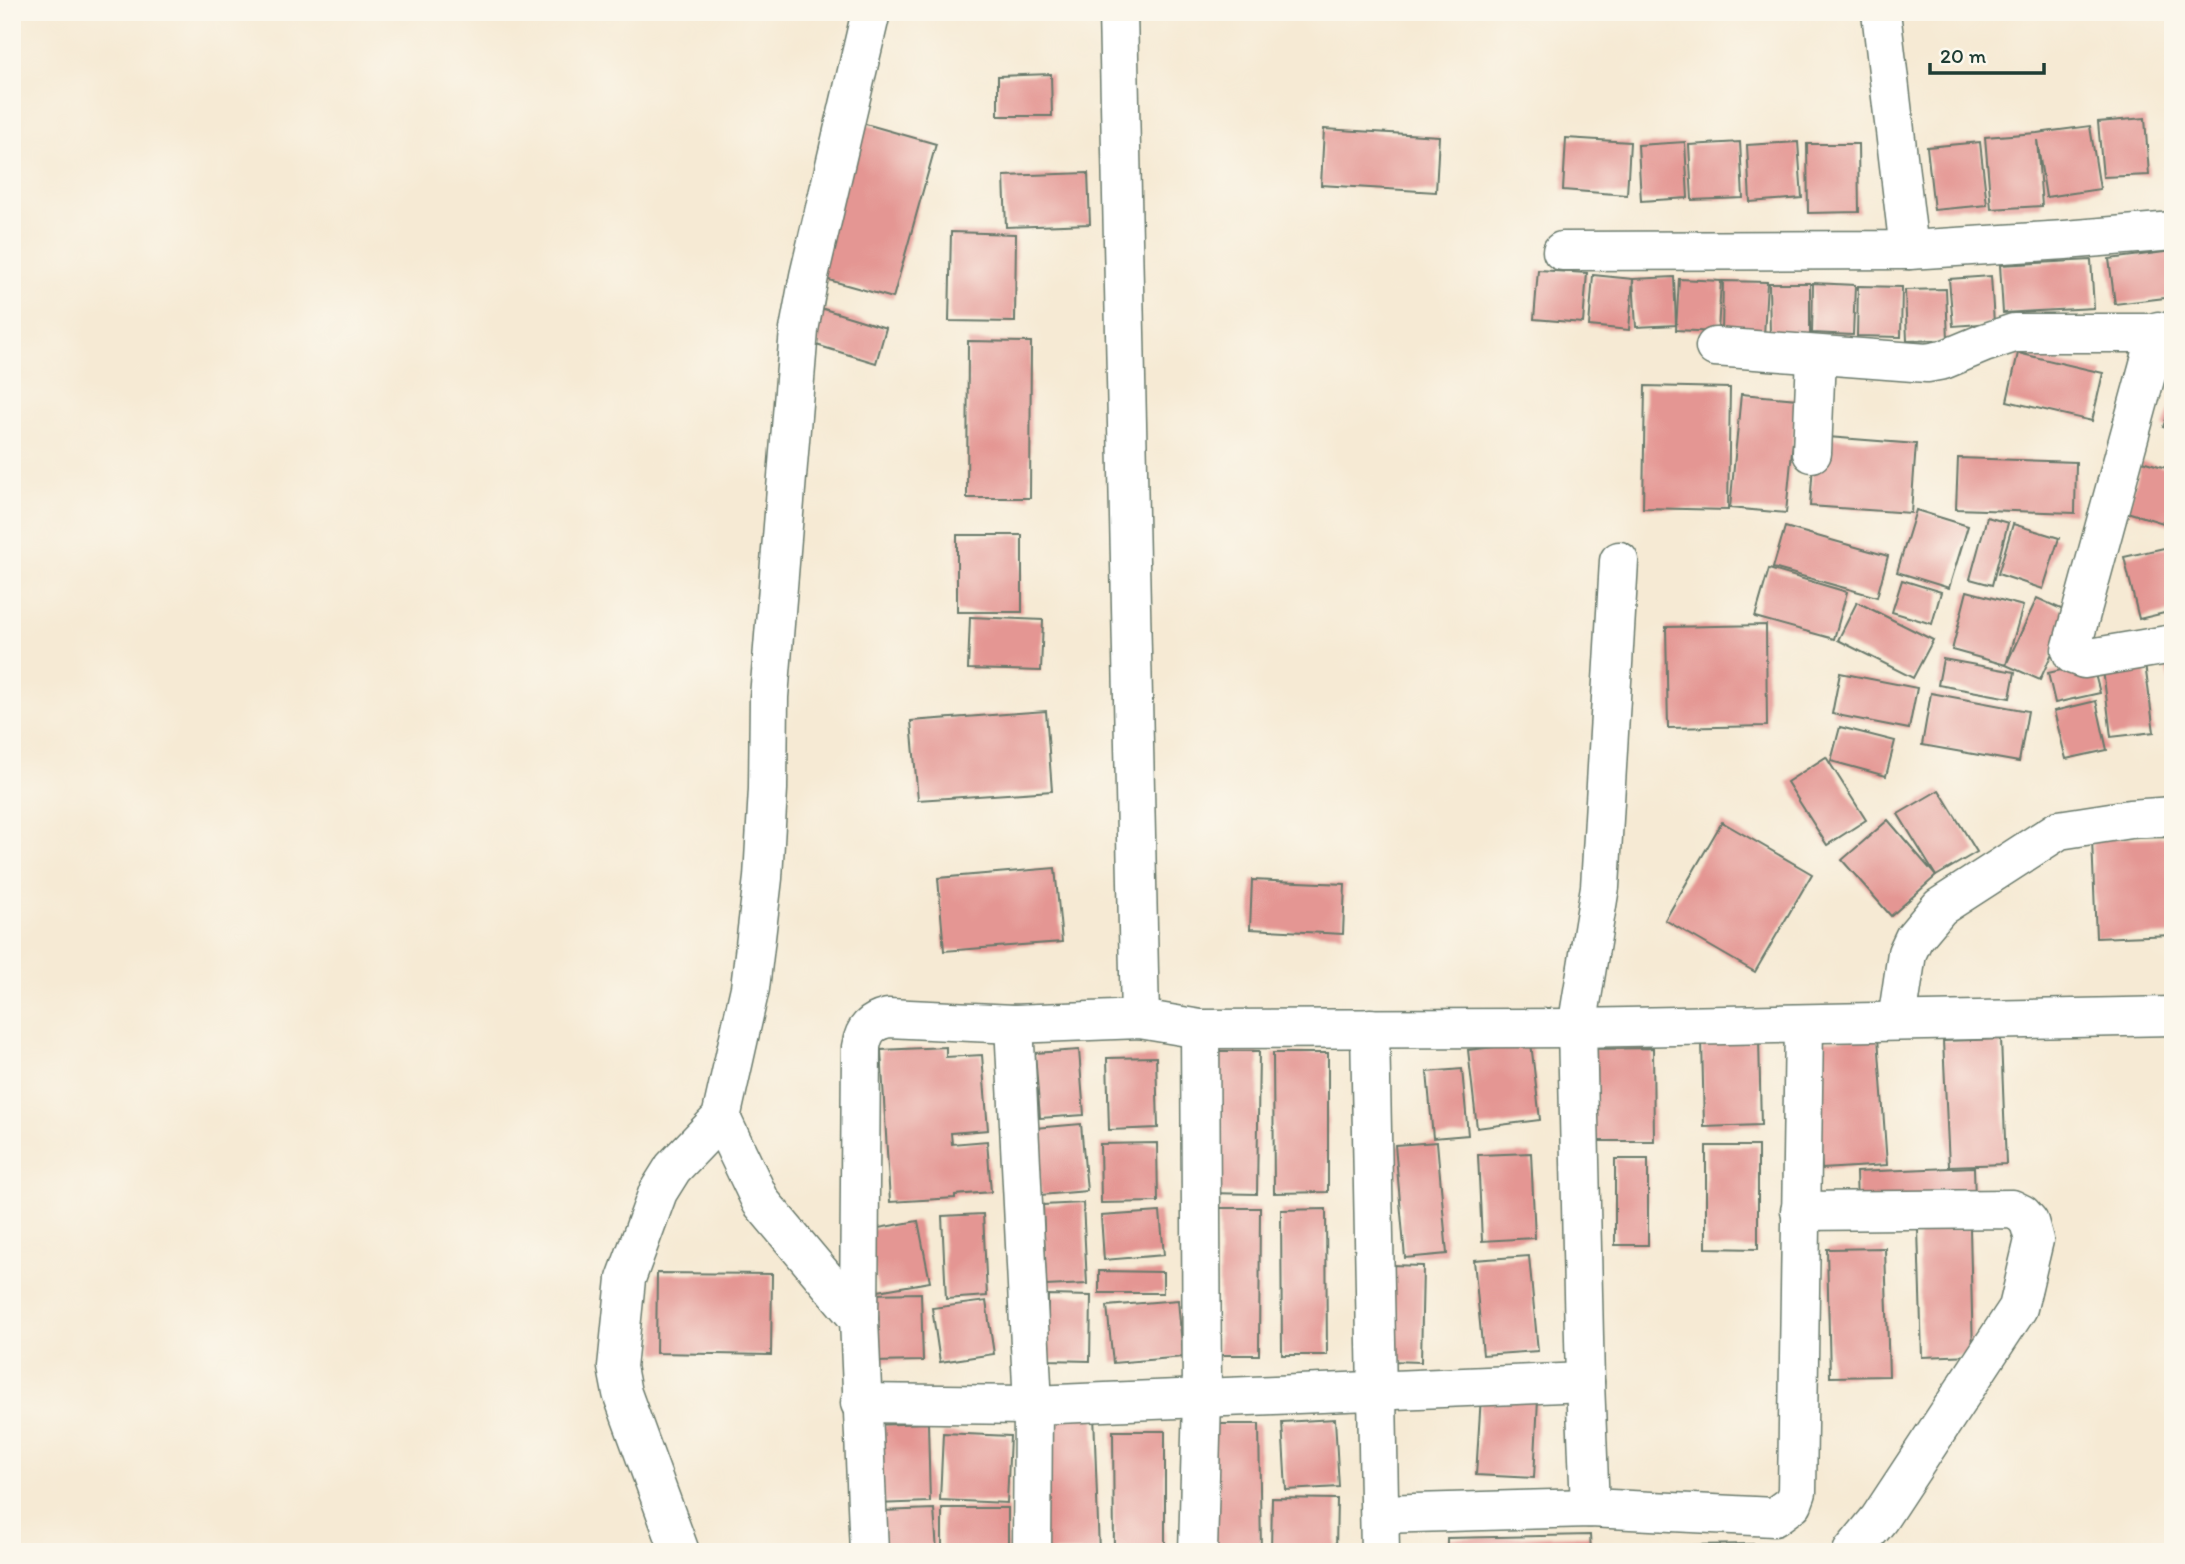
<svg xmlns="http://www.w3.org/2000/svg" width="2185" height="1564" font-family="Itim,sans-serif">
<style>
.building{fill:#e49693}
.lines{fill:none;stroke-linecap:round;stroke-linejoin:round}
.minor-casing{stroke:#6a7a6c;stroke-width:41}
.minor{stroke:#fff;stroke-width:38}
</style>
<rect width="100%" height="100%" fill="#fbf7ec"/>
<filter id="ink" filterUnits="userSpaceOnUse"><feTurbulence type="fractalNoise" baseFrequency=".0143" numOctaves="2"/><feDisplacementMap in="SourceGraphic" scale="14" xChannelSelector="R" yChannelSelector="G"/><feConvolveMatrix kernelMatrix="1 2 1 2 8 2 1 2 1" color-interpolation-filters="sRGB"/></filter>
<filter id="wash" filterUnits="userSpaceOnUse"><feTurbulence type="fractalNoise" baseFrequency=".00686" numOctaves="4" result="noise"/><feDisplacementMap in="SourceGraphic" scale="28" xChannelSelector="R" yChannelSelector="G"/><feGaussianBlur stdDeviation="1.57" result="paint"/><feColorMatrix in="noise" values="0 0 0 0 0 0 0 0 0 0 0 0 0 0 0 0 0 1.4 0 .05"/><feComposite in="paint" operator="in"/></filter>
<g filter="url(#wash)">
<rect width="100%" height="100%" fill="#f6ead4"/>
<g id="blocks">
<!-- building -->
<g class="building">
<polygon points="1051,74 1052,116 998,116 998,76"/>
<polygon points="2145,118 2149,175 2103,177 2098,122"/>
<polygon points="855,121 936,144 893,298 811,275"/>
<polygon points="2090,126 2100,189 2046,197 2037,140 2042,206 1991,209 1985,137 2037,133"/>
<polygon points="1324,129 1439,136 1436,192 1321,185"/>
<polygon points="1566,138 1630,142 1627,195 1563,190"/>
<polygon points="1685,142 1688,198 1641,201 1638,145"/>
<polygon points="1740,142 1743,198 1692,200 1689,145"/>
<polygon points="1798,142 1802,198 1750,202 1747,145"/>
<polygon points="1980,142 1987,205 1934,210 1927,147"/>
<polygon points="1807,144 1858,144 1859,212 1808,213"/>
<polygon points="1088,173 1090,224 1006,227 1004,176"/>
<polygon points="951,232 1016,234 1015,322 949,321"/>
<polygon points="2173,251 2173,297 2115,304 2109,259"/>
<polygon points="2091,260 2094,308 2003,313 2000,265"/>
<polygon points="1538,270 1587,273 1583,323 1534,319"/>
<polygon points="1593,275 1633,279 1674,277 1676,325 1636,327 1633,279 1629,330 1589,326"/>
<polygon points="1991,276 1994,323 1953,326 1949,279"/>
<polygon points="1679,279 1721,281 1718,332 1676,330"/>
<polygon points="1723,281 1767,282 1764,336 1722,334"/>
<polygon points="1769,283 1810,283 1810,336 1770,336"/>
<polygon points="1813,283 1855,285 1853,335 1812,333"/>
<polygon points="1858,286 1902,287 1901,337 1857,336"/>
<polygon points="1946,289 1948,340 1907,341 1905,290"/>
<polygon points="814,306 886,328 876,363 803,341"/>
<polygon points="968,341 1031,342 1030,498 967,498"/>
<polygon points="2018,353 2103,373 2092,421 2007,401"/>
<polygon points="1645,386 1730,388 1728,510 1643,508"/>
<polygon points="1741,394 1797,399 1786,513 1730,508"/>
<polygon points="2173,400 2173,430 2163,427"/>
<polygon points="1815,436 1916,444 1911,513 1810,506"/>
<polygon points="1958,458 2076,462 2075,513 1956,509"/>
<polygon points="2142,461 2173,470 2173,526 2127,512"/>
<polygon points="1916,510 1968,526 1949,588 1897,572"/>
<polygon points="1987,517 2008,523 1992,585 1970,579"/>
<polygon points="2013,524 2059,538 2043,589 1998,574"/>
<polygon points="1785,527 1888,556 1877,597 1773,568"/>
<rect x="957" y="535" width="65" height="77"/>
<polygon points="2173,546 2173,611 2139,619 2124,557"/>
<polygon points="1769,569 1847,592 1834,639 1755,617"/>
<polygon points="1902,580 1941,592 1932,624 1892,612"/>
<polygon points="1967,591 2023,606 2006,665 2037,598 2070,613 2040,680 2006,665 1952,650"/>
<polygon points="1857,602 1933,640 1913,678 1838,640"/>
<polygon points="970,617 1043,620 1041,671 968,669"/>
<polygon points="1766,625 1767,726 1668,728 1666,627"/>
<polygon points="1943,659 2015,672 2010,698 1938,685"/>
<polygon points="2173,659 2173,694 2172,694 2164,661"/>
<polygon points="2092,663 2100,693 2055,703 2048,673"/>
<polygon points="2145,664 2154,732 2111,737 2103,669"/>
<polygon points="1840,673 1917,688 1909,729 1832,714"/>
<polygon points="1931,693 2028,711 2019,762 1922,745"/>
<polygon points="2096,701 2107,750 2066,759 2054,711"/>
<polygon points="1046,711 1052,791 918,800 911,721"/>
<polygon points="1840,727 1895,741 1886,776 1831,761"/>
<polygon points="1826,757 1866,820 1827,845 1787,782"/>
<polygon points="1939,790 1977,852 1936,876 1898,814"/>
<polygon points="1888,820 1936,876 1891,916 1842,860"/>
<polygon points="1722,822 1812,874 1755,972 1665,920"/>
<polygon points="2173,837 2173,935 2096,938 2092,839"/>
<polygon points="1055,868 1062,942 944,951 938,878"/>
<polygon points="1252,880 1345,884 1343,934 1250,929"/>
<polygon points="1878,1037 1887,1165 1822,1169 1813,1041"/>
<polygon points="1759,1039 1761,1125 1704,1127 1702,1040"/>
<polygon points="2001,1039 2006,1164 1949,1166 1943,1041"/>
<polygon points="1531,1043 1540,1120 1477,1128 1468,1050"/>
<polygon points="946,1047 946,1057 982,1055 988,1130 951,1133 952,1144 987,1141 991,1192 955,1195 955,1198 890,1202 881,1050"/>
<polygon points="1653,1048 1654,1141 1591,1141 1590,1049"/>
<polygon points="1079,1050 1084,1115 1040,1118 1035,1053"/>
<polygon points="1210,1051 1259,1051 1257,1194 1208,1193"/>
<polygon points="1273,1053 1328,1053 1328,1192 1274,1193"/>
<polygon points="1156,1057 1158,1128 1109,1130 1107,1058"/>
<polygon points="1462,1069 1468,1135 1433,1138 1427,1072"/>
<polygon points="1081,1124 1087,1191 1041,1195 1035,1128"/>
<polygon points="1437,1142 1447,1254 1405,1258 1395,1145"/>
<polygon points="1157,1143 1158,1202 1101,1203 1100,1144"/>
<polygon points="1706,1146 1758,1146 1758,1249 1706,1248"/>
<polygon points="1531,1153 1535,1238 1482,1241 1478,1155"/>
<rect x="1615" y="1159" width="33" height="86"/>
<polygon points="1974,1167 1975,1200 1857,1205 1856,1172"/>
<polygon points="1083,1203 1087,1284 1046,1286 1043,1205"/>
<polygon points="1219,1208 1260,1208 1259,1355 1219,1355"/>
<polygon points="1326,1209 1327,1355 1282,1355 1281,1210"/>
<polygon points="1160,1212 1164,1255 1104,1260 1101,1216"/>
<polygon points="983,1214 987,1296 946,1299 942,1216"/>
<polygon points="918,1221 930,1282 878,1291 867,1230"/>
<polygon points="1970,1228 1973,1355 1922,1357 1918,1229"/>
<polygon points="1885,1248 1889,1376 1830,1377 1827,1249"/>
<polygon points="1529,1256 1538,1351 1483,1355 1474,1260"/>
<polygon points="1391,1265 1423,1266 1421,1362 1389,1361"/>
<polygon points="1099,1271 1163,1272 1163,1293 1099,1293"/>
<polygon points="657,1273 772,1274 771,1355 656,1353"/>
<polygon points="921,1293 923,1361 871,1362 870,1294"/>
<polygon points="1048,1295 1091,1296 1090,1361 1047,1360"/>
<polygon points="1178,1300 1183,1357 1113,1363 1107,1306"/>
<polygon points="986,1301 994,1354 940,1362 932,1308"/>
<polygon points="1481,1396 1538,1399 1534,1478 1476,1475"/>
<polygon points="1094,1414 1099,1552 1043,1552 1037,1416"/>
<polygon points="1335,1419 1339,1487 1286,1490 1282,1422"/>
<polygon points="928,1423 930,1502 875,1504 873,1425"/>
<polygon points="1211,1424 1259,1424 1261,1552 1213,1552"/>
<polygon points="1113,1431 1165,1431 1165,1552 1114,1552"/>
<polygon points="943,1433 1010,1436 1007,1503 940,1500"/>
<polygon points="1272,1498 1337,1499 1336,1552 1271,1552"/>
<rect x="942" y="1508" width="66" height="44"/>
<polygon points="934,1509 937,1552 885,1552 882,1511"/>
<polygon points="1590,1535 1591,1552 1447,1552 1447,1538"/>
<polygon points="1753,1544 1754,1552 1627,1552 1627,1546"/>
</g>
</g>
</g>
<g filter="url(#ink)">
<use href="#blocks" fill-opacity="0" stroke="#6a7a6c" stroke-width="2"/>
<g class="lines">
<defs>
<g id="minor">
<polyline points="1118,12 1140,1019"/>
<polyline points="1881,12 1909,250"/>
<polyline points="1562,251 1909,250 2065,240 2173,231"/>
<polyline points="2158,331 2071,650 2073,655 2084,659 2173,644"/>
<polyline points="1715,347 1927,363 1943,360 1984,343 2014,333 2173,333"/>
<polyline points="1812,453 1816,356"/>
<polyline points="1897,1021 1907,953 1914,938 1940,907 2059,830 2130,819 2173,816"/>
<polyline points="1014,1024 1033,1405 1032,1552"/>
<polyline points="1370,1028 1380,1552"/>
<polyline points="721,1118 761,1202 859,1319"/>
<polyline points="1800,1211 2012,1209 2022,1214 2029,1222 2034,1240 2018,1308 1879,1519 1852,1552"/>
<polyline points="860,1403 1033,1405 1585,1382"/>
<polyline points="1590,1508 1585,1382 1577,1028 1600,887 1619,561"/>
<polyline points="1380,1514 1590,1508 1774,1517 1793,1503 1797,1492 1804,1024"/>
<polyline points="680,1552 622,1393 617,1367 626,1279 658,1192 673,1168 721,1118 750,988 763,878 768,789 769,697 799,330 809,276 871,12"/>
<path d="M869,1552L859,1319L861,1047C864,1029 871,1022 888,1018L1014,1024L1140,1019L1200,1029L1577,1028L2173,1016"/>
<polyline points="1198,1552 1202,1398 1200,1029"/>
</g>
</defs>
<!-- minor casing -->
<use href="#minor" class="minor-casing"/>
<!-- minor -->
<use href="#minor" class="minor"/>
</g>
</g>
<!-- margin -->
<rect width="2185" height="1564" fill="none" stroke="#fbf7ec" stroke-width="42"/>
<!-- scale -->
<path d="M1930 63v10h114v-10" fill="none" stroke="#1f3d34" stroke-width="3.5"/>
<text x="1940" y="63" font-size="21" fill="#1f3d34" stroke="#fbf7ec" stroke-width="5" paint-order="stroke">20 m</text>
</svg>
